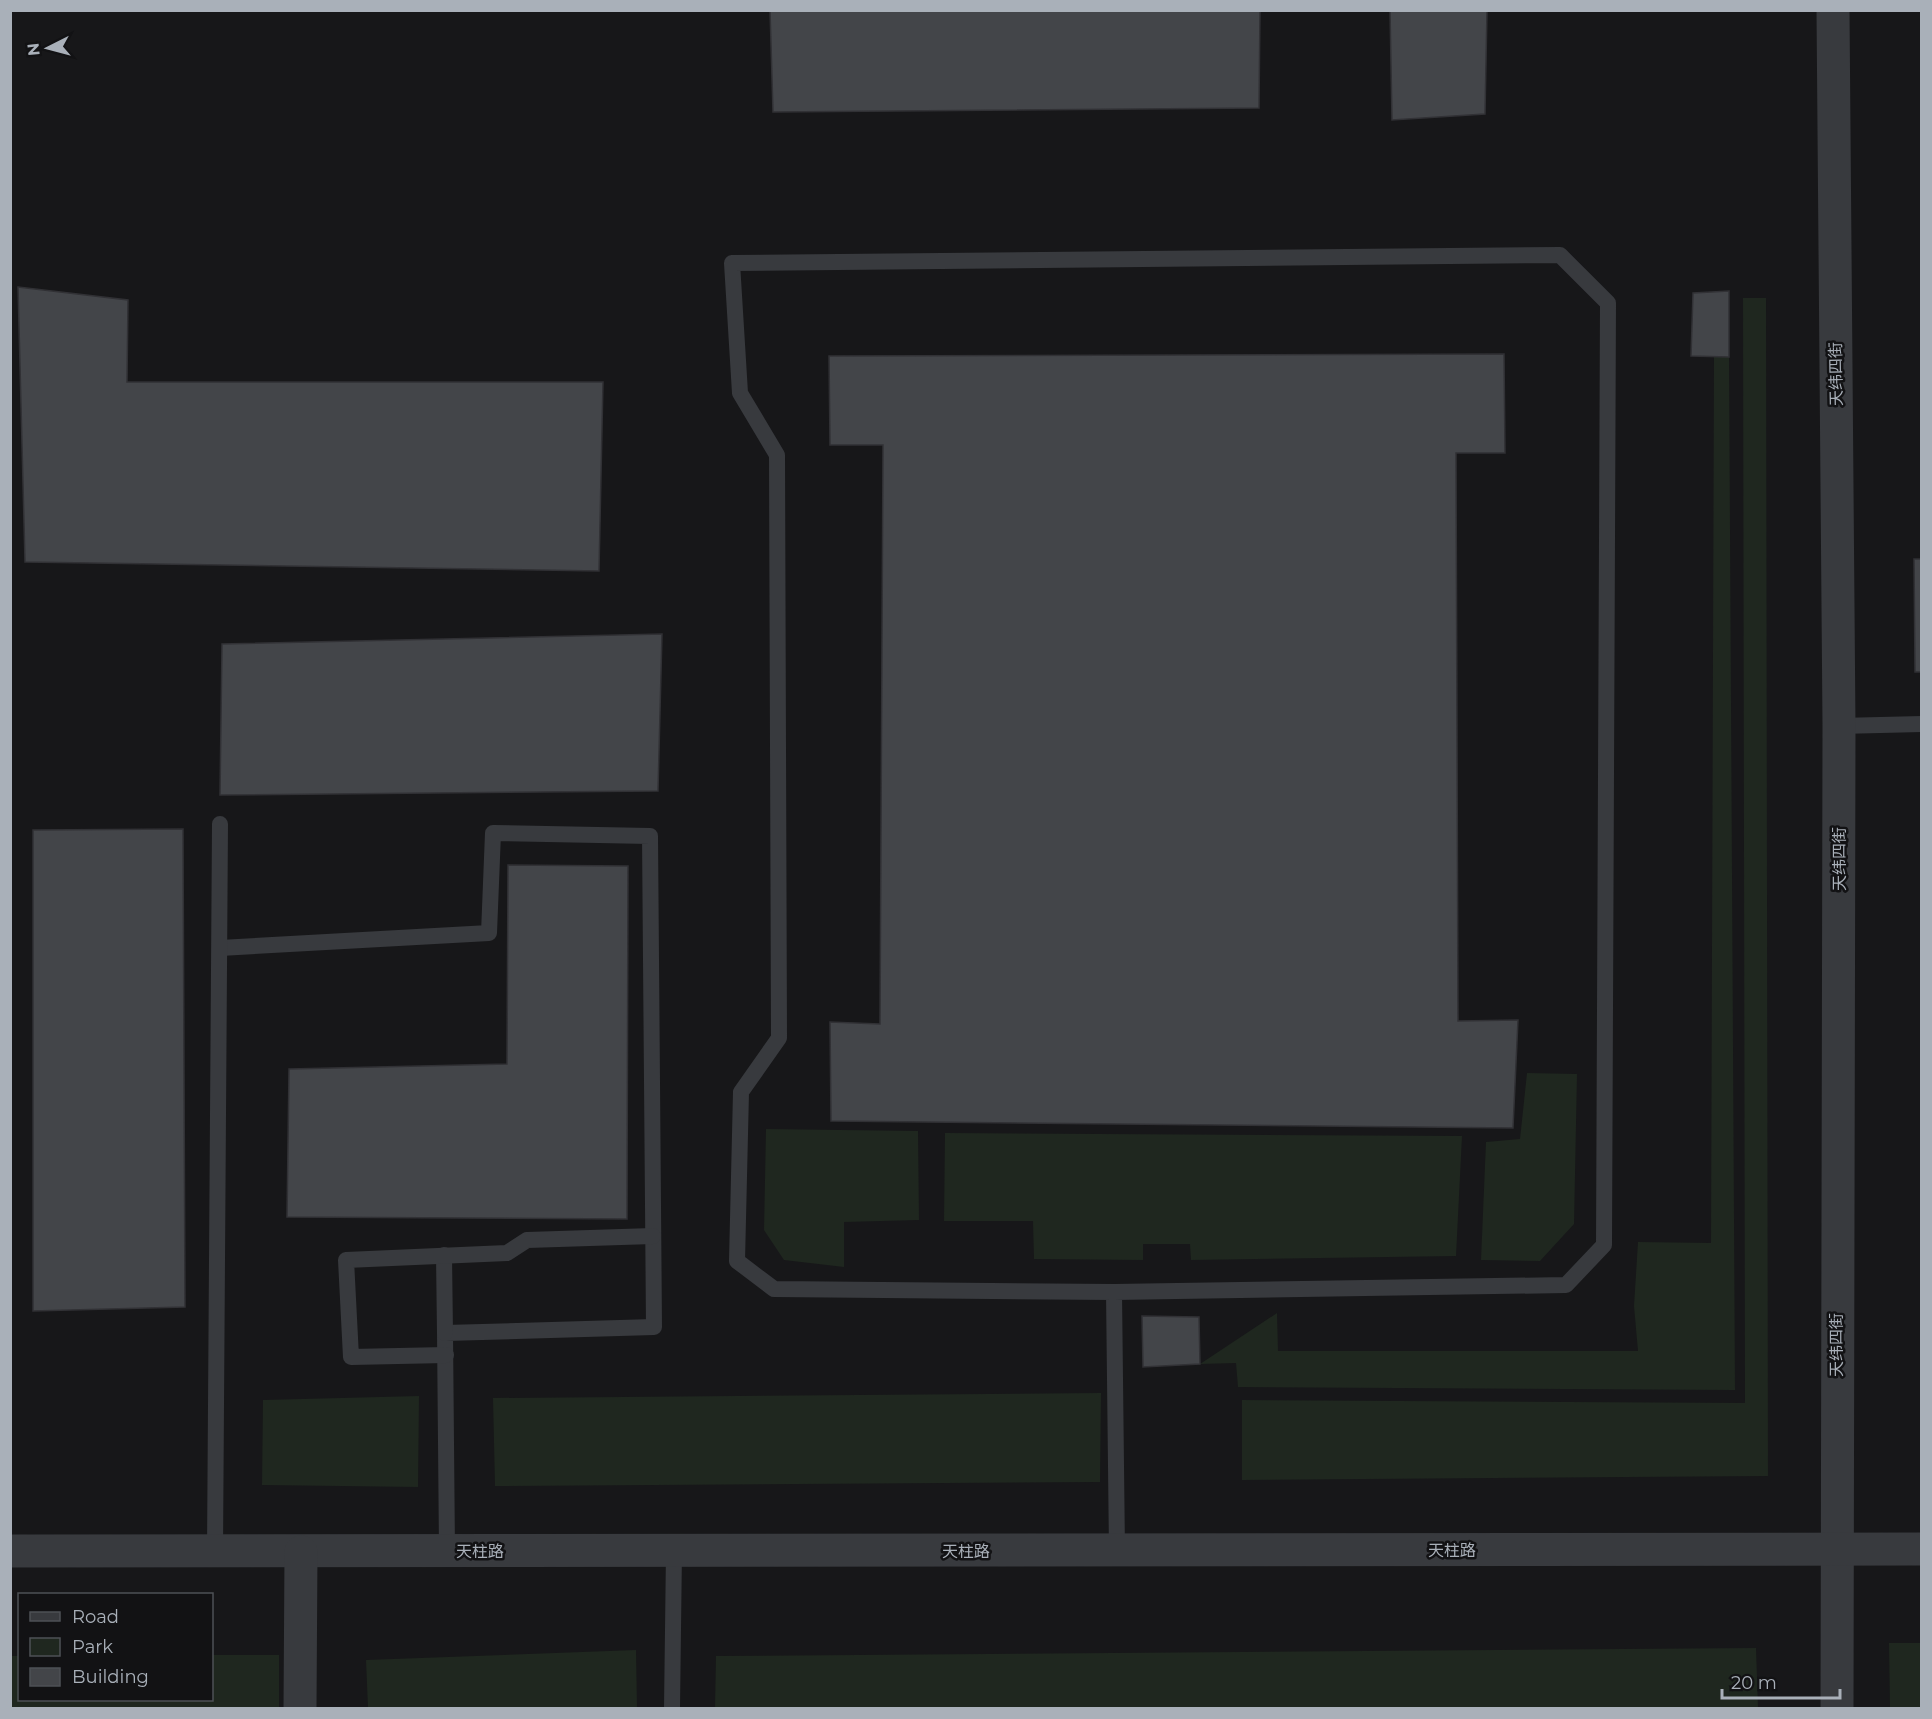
<svg xmlns="http://www.w3.org/2000/svg" width="1932" height="1719" font-family="Montserrat,'Noto Sans SC',sans-serif">
<style>
.green{fill:#1f271f}
.building{fill:#434549;stroke:#313135;stroke-width:1.5}
.lines{fill:none;stroke-linecap:round;stroke-linejoin:round}
.service{stroke:#383a3e;stroke-width:16}
.minor{stroke:#383a3e;stroke-width:33}
.labels{text-anchor:middle;dominant-baseline:central;stroke-width:5;stroke-linejoin:round;paint-order:stroke}
.street-label{font-size:16px;fill:#a9b0b9;stroke:#121214}
</style>
<rect width="100%" height="100%" fill="#171719"/>
<!-- green -->
<g class="green">
<polygon points="1743,298 1766,298 1768,1476 1242,1480 1242,1400 1745,1403"/>
<polygon points="1714,357 1729,357 1735,1390 1238,1387 1236,1363 1200,1364 1277,1313 1278,1351 1638,1351 1634,1306 1638,1242 1711,1243"/>
<polygon points="1527,1073 1577,1074 1574,1224 1540,1261 1481,1260 1486,1142 1520,1139"/>
<polygon points="766,1129 918,1131 919,1220 844,1222 844,1267 784,1260 764,1230"/>
<polygon points="945,1133 1462,1136 1456,1256 1191,1260 1190,1244 1143,1244 1143,1260 1034,1259 1033,1221 944,1221"/>
<polygon points="1101,1393 1100,1482 495,1486 493,1398"/>
<polygon points="419,1396 418,1487 262,1485 263,1400"/>
<polygon points="1889,1643 1921,1643 1921,1708 1890,1708"/>
<polygon points="1756,1648 1758,1708 715,1708 716,1656"/>
<polygon points="636,1650 637,1708 368,1708 366,1660"/>
<polygon points="212,1655 279,1655 279,1708 11,1708 11,1656 19,1656 20,1700 212,1700"/>
</g>
<!-- building -->
<g class="building">
<polygon points="770,10 1260,10 1259,108 773,112"/>
<polygon points="1390,10 1487,10 1485,114 1392,120"/>
<polygon points="18,287 128,300 127,382 603,382 599,571 25,562"/>
<polygon points="1729,291 1729,357 1691,356 1693,293"/>
<polygon points="1504,354 1505,453 1456,453 1458,1021 1518,1020 1513,1128 831,1121 830,1022 880,1024 883,445 830,445 829,356"/>
<polygon points="1914,559 1922,559 1922,672 1915,672"/>
<polygon points="662,634 658,791 220,795 222,644"/>
<polygon points="183,829 185,1307 33,1311 33,830"/>
<polygon points="508,865 628,866 627,1219 287,1217 289,1069 507,1064"/>
<polygon points="1142,1316 1199,1317 1200,1364 1143,1367"/>
</g>
<g class="lines">
<!-- service -->
<g class="service">
<polyline points="1839,726 1922,724"/>
<polyline points="220,948 489,933 493,833 650,836 654,1327 445,1333 447,1551"/>
<polyline points="444,1255 445,1333"/>
<polyline points="1114,1292 774,1289 737,1261 741,1092 779,1038 777,455 740,393 732,263 1560,255 1608,303 1604,1245 1566,1285 1114,1292 1117,1552"/>
<polyline points="446,1355 351,1357 346,1260 507,1253 527,1240 653,1236"/>
<polyline points="215,1551 220,824"/>
<polyline points="672,1708 674,1551"/>
</g>
<!-- minor -->
<g class="minor">
<polyline points="1833,10 1839,726 1837,1708"/>
<polyline points="10,1551 1922,1549"/>
<polyline points="300,1708 301,1552"/>
</g>
</g>
<g class="labels">
<!-- street labels -->
<g class="street-label">
<text transform="translate(1836 374) rotate(-91)">天纬四街</text>
<text transform="translate(1839 859) rotate(-90)">天纬四街</text>
<text transform="translate(1836 1345) rotate(-90)">天纬四街</text>
<text x="1452" y="1550">天柱路</text>
<text x="480" y="1551">天柱路</text>
<text x="966" y="1551">天柱路</text>
</g>
</g>
<!-- border -->
<rect width="1932" height="1719" fill="none" stroke="#a9b0b9" stroke-width="24"/>
<!-- legend -->
<rect x="18" y="1593" width="195" height="108" fill="#121214" stroke="#4e5156" stroke-width="1.5"/>
<rect x="30" y="1612" width="30" height="9" fill="#383a3e" stroke="#4e5156" stroke-width="1.5"/>
<text x="72" y="1623" font-size="18" fill="#a9b0b9">Road</text>
<rect x="30" y="1638" width="30" height="18" fill="#1f271f" stroke="#4e5156" stroke-width="1.5"/>
<text x="72" y="1653" font-size="18" fill="#a9b0b9">Park</text>
<rect x="30" y="1668" width="30" height="18" fill="#434549" stroke="#4e5156" stroke-width="1.5"/>
<text x="72" y="1683" font-size="18" fill="#a9b0b9">Building</text>
<!-- north arrow -->
<g transform="translate(48 48) rotate(264)" stroke="#121214" stroke-width="4.5" paint-order="stroke">
<path d="M0-4.5L10 22L0 15L-10 22Z" fill="#a9b0b9"/>
<text y="-9" font-size="16" font-weight="bold" text-anchor="middle" fill="#a9b0b9">N</text>
</g>
<!-- scale -->
<path d="M1722 1689v9h118v-9" fill="none" stroke="#a9b0b9" stroke-width="3"/>
<text x="1731" y="1689" font-size="18" fill="#a9b0b9" stroke="#121214" stroke-width="4.5" paint-order="stroke">20 m</text>
</svg>
